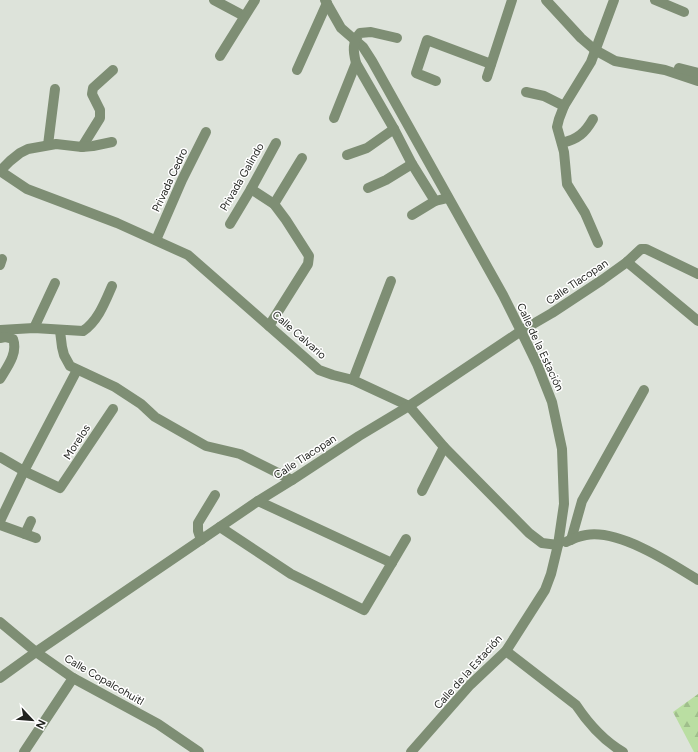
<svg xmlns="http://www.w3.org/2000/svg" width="698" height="752" font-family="Figtree,sans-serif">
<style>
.forest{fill:url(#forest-firs)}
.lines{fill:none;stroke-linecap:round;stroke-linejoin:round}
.minor{stroke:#7e8e74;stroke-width:10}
.labels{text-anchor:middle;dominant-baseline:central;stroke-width:3;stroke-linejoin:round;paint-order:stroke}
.street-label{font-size:11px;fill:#1f211d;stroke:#fff}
</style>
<defs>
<pattern id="forest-firs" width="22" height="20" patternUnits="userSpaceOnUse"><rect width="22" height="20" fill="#badea2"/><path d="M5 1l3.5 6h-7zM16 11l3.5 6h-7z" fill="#9fbe8b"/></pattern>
</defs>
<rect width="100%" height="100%" fill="#dde3da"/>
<!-- forest -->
<polygon class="forest" points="698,694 698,752 694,752 673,712"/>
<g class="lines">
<!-- minor -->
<g class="minor">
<polyline points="214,0 244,16"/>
<polyline points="325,0 341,28 363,47 372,61 503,295 521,331 537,364 552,402 562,449 564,504 558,545 551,574 545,590 506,651 470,685 411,752"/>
<polyline points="546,0 581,38 595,50 615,61 665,70 698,81"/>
<polyline points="655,0 684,12"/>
<path d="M397,38L371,32L360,33C352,42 353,51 356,63L394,129L412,164L435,201L448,198"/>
<polyline points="220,56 255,0"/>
<polyline points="679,68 698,73"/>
<polyline points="297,70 327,3"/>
<polyline points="487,77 512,0"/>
<polyline points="436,81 416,73 427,40 491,64"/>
<polyline points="526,92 544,96 564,106"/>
<polyline points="334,118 356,63"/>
<path d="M562,143C578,139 585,133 593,119"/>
<polyline points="48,145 55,89"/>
<polyline points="82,147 100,118 100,110 92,94 93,88 113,70"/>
<polyline points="347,155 367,148 394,129"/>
<polyline points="0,171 27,189 117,223 188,255 319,370 333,375 353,380 409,406 444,447 529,533 542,543 558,545"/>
<polyline points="0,171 10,161 20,153 28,149 56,144 82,147 93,146 112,142"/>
<polyline points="368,188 386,180 412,164"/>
<polyline points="251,189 274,204 286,220 309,256 308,264 269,326"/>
<polyline points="274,204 302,158"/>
<polyline points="412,215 435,201"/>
<polyline points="230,224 251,189 276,143"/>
<polyline points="156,240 182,180 206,132"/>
<polyline points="598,243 585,213 567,184 564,152 557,127 559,119 564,106 591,62 614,0"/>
<polyline points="627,262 698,321"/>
<polyline points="0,265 2,259"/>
<polyline points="34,328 55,283"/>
<path d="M0,330L34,328L83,331C98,321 105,302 112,286"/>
<polyline points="60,331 62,347 64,355 70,366 115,387 141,404 155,417 206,446 240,454 292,480"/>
<path d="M0,338L5,337L13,339C18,353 8,366 0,379"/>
<polyline points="353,380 391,281"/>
<polyline points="0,457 24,471 60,488 113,409"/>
<polyline points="422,491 444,447"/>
<polyline points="258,501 392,563"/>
<polyline points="0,521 24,471 77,370"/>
<polyline points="0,525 36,538"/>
<polyline points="220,527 291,574 364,610 406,539"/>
<polyline points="25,534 31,521"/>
<polyline points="201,540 198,531 198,523 215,495"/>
<polyline points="571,540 582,501 644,390"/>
<path d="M566,542C572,539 580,536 586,535C619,529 671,563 698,580"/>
<polyline points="0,622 36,652 73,678 158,724 199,752"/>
<path d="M506,651L576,705C588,723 604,741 623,752"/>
<polyline points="0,678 36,652 258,501 292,480 359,436 409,406 521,331 552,313 602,280 627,262 641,249 646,249 698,274"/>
<polyline points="24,752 73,678"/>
</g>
</g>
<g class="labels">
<!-- street labels -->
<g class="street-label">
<text transform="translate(242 177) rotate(-60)">Privada Galindo</text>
<text transform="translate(170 180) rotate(-65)">Privada Cedro</text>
<text transform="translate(577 282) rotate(-34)">Calle Tlacopan</text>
<text transform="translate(299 335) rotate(41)">Calle Calvario</text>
<text transform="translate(540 347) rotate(65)">Calle de la Estación</text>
<text transform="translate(77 442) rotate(-57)">Morelos</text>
<text transform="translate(305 457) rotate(-33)">Calle Tlacopan</text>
<text transform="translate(468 672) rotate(-48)">Calle de la Estación</text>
<text transform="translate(104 680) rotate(30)">Calle Copalcohuitl</text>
</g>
</g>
<!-- north arrow -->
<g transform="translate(32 720) rotate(116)" stroke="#ffffff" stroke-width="3" paint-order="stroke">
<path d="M0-3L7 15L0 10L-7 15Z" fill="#1f211d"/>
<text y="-6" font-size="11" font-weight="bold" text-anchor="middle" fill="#1f211d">N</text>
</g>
</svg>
